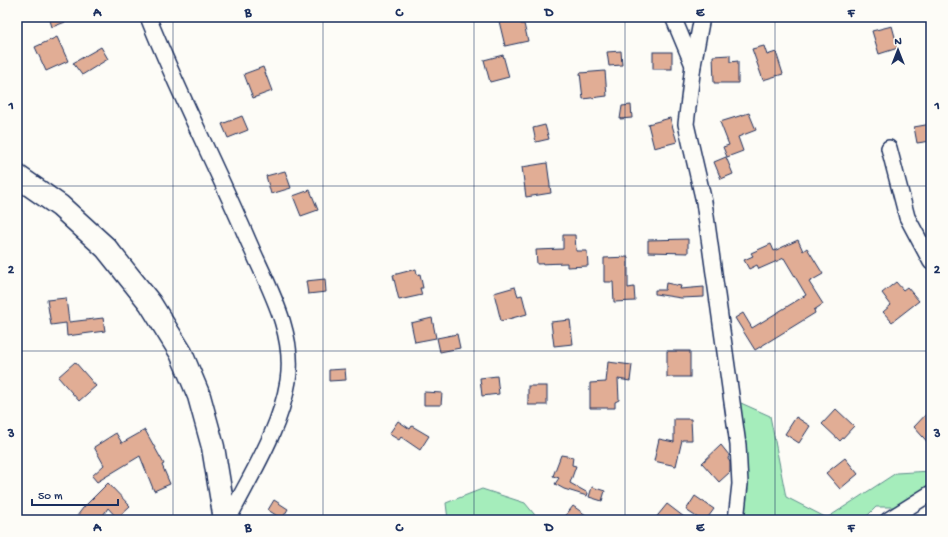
<svg xmlns="http://www.w3.org/2000/svg" width="948" height="537" font-family="'Gochi Hand',sans-serif">
<style>
.green{fill:#a5edbb;stroke:#608e8c}
.building{fill:#e1ad95;stroke:#1b2f5e}
.lines{fill:none;stroke-linecap:round;stroke-linejoin:round}
.minor-casing{stroke:#1b2f5e;stroke-width:18}
.highway-casing{stroke:#1b2f5e;stroke-width:25}
.minor{stroke:#fdfcf7;stroke-width:15}
.highway{stroke:#fdfcf7;stroke-width:22}
.grid{fill:none;stroke:#1b2f5e;stroke-width:1;stroke-opacity:0.55}
.neatline{fill:none;stroke:#1b2f5e;stroke-width:1.5}
.grid-label{font-size:13px;text-anchor:middle;font-weight:bold;fill:#1b2f5e}
</style>
<rect width="100%" height="100%" fill="#fdfcf7"/>
<filter id="ink" filterUnits="userSpaceOnUse"><feTurbulence type="fractalNoise" baseFrequency=".025" numOctaves="2"/><feDisplacementMap in="SourceGraphic" scale="8" xChannelSelector="R" yChannelSelector="G"/><feConvolveMatrix kernelMatrix="1 2 1 2 8 2 1 2 1" color-interpolation-filters="sRGB"/></filter>
<g filter="url(#ink)">
<!-- green -->
<g class="green">
<polygon points="732,399 770,416 786,497 827,518 896,473 931,471 931,508 921,501 908,507 876,507 863,520 732,520 737,511"/>
<polygon points="482,489 525,503 539,520 448,520 446,503"/>
</g>
<!-- building -->
<g class="building">
<polygon points="49,17 76,17 76,18 52,27"/>
<polygon points="498,17 520,17 521,24 524,24 528,41 505,46"/>
<polygon points="892,26 898,48 879,54 872,31"/>
<polygon points="57,37 68,61 46,71 35,47"/>
<polygon points="764,46 767,55 776,52 783,74 763,80 752,49"/>
<polygon points="101,47 108,59 82,75 73,63"/>
<polygon points="621,51 622,65 609,66 607,52"/>
<rect x="653" y="52" width="19" height="17"/>
<polygon points="503,55 509,77 490,82 484,60"/>
<polygon points="730,55 730,62 738,61 738,83 714,83 713,56"/>
<polygon points="263,67 272,91 253,98 244,74"/>
<polygon points="605,71 607,96 583,99 580,73"/>
<polygon points="631,105 632,118 620,119 622,106"/>
<polygon points="749,113 756,130 738,137 743,151 727,157 723,147 729,145 720,122"/>
<polygon points="242,116 248,130 228,138 222,124"/>
<polygon points="670,118 677,142 654,148 648,124"/>
<polygon points="931,124 931,141 917,143 914,127"/>
<polygon points="545,125 549,139 536,142 533,128"/>
<polygon points="726,157 733,174 721,179 714,162"/>
<polygon points="547,163 551,193 526,197 522,167"/>
<polygon points="285,171 291,188 271,194 266,176"/>
<polygon points="310,190 318,210 301,216 293,196"/>
<polygon points="563,235 575,235 576,251 587,251 588,266 567,267 567,263 537,264 536,250 563,249"/>
<polygon points="688,239 688,253 648,252 648,240"/>
<polygon points="798,240 803,251 807,248 823,274 809,282 823,304 814,310 815,313 755,350 735,318 743,313 752,328 806,295 784,258 759,269 757,265 749,269 744,260 753,256 751,253 771,244 774,251"/>
<polygon points="628,257 628,288 634,287 635,301 614,302 613,282 604,282 604,258"/>
<polygon points="416,269 417,275 420,274 423,288 420,288 422,295 399,300 393,275"/>
<polygon points="325,279 326,292 308,294 306,281"/>
<polygon points="896,282 903,290 907,287 919,301 892,322 883,312 891,305 882,293"/>
<polygon points="666,283 681,286 680,289 704,287 704,297 681,298 655,294 655,290 665,290"/>
<polygon points="515,287 518,296 522,295 527,314 501,321 494,293"/>
<polygon points="66,298 69,322 103,318 105,331 67,336 66,323 51,325 47,300"/>
<polygon points="432,318 436,338 415,342 411,323"/>
<polygon points="570,320 573,344 554,346 551,322"/>
<polygon points="457,334 460,348 440,352 437,338"/>
<rect x="667" y="351" width="23" height="26"/>
<polygon points="75,362 96,386 79,401 58,377"/>
<polygon points="608,362 632,365 630,381 618,379 619,400 615,402 615,408 590,408 590,383 606,382"/>
<polygon points="345,369 346,380 329,381 329,370"/>
<polygon points="497,376 499,394 482,396 480,378"/>
<rect x="528" y="386" width="19" height="19"/>
<polygon points="424,392 442,393 441,405 424,405"/>
<polygon points="836,409 854,426 840,441 822,424"/>
<polygon points="931,409 931,446 914,427"/>
<polygon points="796,417 810,426 799,443 785,434"/>
<polygon points="674,419 691,419 692,440 682,440 676,466 654,461 659,439 674,442"/>
<polygon points="398,421 410,429 412,426 429,436 420,450 401,437 399,440 389,434"/>
<polygon points="145,430 164,464 162,465 170,484 154,491 140,456 97,482 92,476 104,465 94,447 116,433 122,443"/>
<polygon points="721,445 729,455 728,459 730,462 730,472 719,482 702,463"/>
<polygon points="561,455 573,457 572,465 576,466 570,483 588,493 587,496 564,489 555,484 559,478 553,476"/>
<polygon points="845,458 858,474 840,489 826,473"/>
<polygon points="108,483 130,506 117,518 108,508 100,520 74,520 83,508"/>
<polygon points="592,487 605,491 602,501 589,497"/>
<polygon points="695,496 714,509 706,520 701,520 686,510"/>
<polygon points="274,500 288,509 282,519 268,510"/>
<polygon points="667,504 688,520 654,520"/>
<polygon points="573,506 593,520 562,520"/>
</g>
<g class="lines">
<defs>
<g id="minor">
<path d="M148,17C178,92 215,164 247,238C266,283 296,331 288,381C280,431 250,476 228,520"/>
<polyline points="673,17 693,65"/>
<polyline points="702,17 693,65 686,124 704,202 738,445 740,484 736,520"/>
<polyline points="889,148 907,217 931,262"/>
<polyline points="888,520 931,493"/>
</g>
<polyline id="highway" points="17,176 60,206 106,248 150,303 181,353 199,396 213,447 225,520"/>
</defs>
<!-- minor casing -->
<use href="#minor" class="minor-casing"/>
<!-- highway casing -->
<use href="#highway" class="highway-casing"/>
<!-- minor -->
<use href="#minor" class="minor"/>
<!-- highway -->
<use href="#highway" class="highway"/>
</g>
</g>
<!-- grid -->
<path class="grid" d="M173,17V520M323,17V520M474,17V520M625,17V520M775,17V520M17,186H931M17,351H931"/>
<!-- margin -->
<rect width="948" height="537" fill="none" stroke="#fdfcf7" stroke-width="44"/>
<!-- north arrow -->
<g transform="translate(898 50)" stroke="#fdfcf7" stroke-width="3" paint-order="stroke">
<path d="M0-3L7 15L0 10L-7 15Z" fill="#1b2f5e"/>
<text y="-6" font-size="11" font-weight="bold" text-anchor="middle" fill="#1b2f5e">N</text>
</g>
<!-- scale -->
<path d="M32 499v6h86v-6" fill="none" stroke="#1b2f5e" stroke-width="2"/>
<text x="38" y="499" font-size="12" fill="#1b2f5e" stroke="#fdfcf7" stroke-width="3" paint-order="stroke">50 m</text>
<rect x="22" y="22" width="904" height="493" class="neatline"/>
<g class="grid-label">
<text x="97" y="16">A</text>
<text x="248" y="16">B</text>
<text x="399" y="16">C</text>
<text x="549" y="16">D</text>
<text x="700" y="16">E</text>
<text x="851" y="16">F</text>
<text x="11" y="109">1</text>
<text x="937" y="109">1</text>
<text x="11" y="273">2</text>
<text x="937" y="273">2</text>
<text x="11" y="437">3</text>
<text x="937" y="437">3</text>
<text x="97" y="531">A</text>
<text x="248" y="531">B</text>
<text x="399" y="531">C</text>
<text x="549" y="531">D</text>
<text x="700" y="531">E</text>
<text x="851" y="531">F</text>
</g>
</svg>
